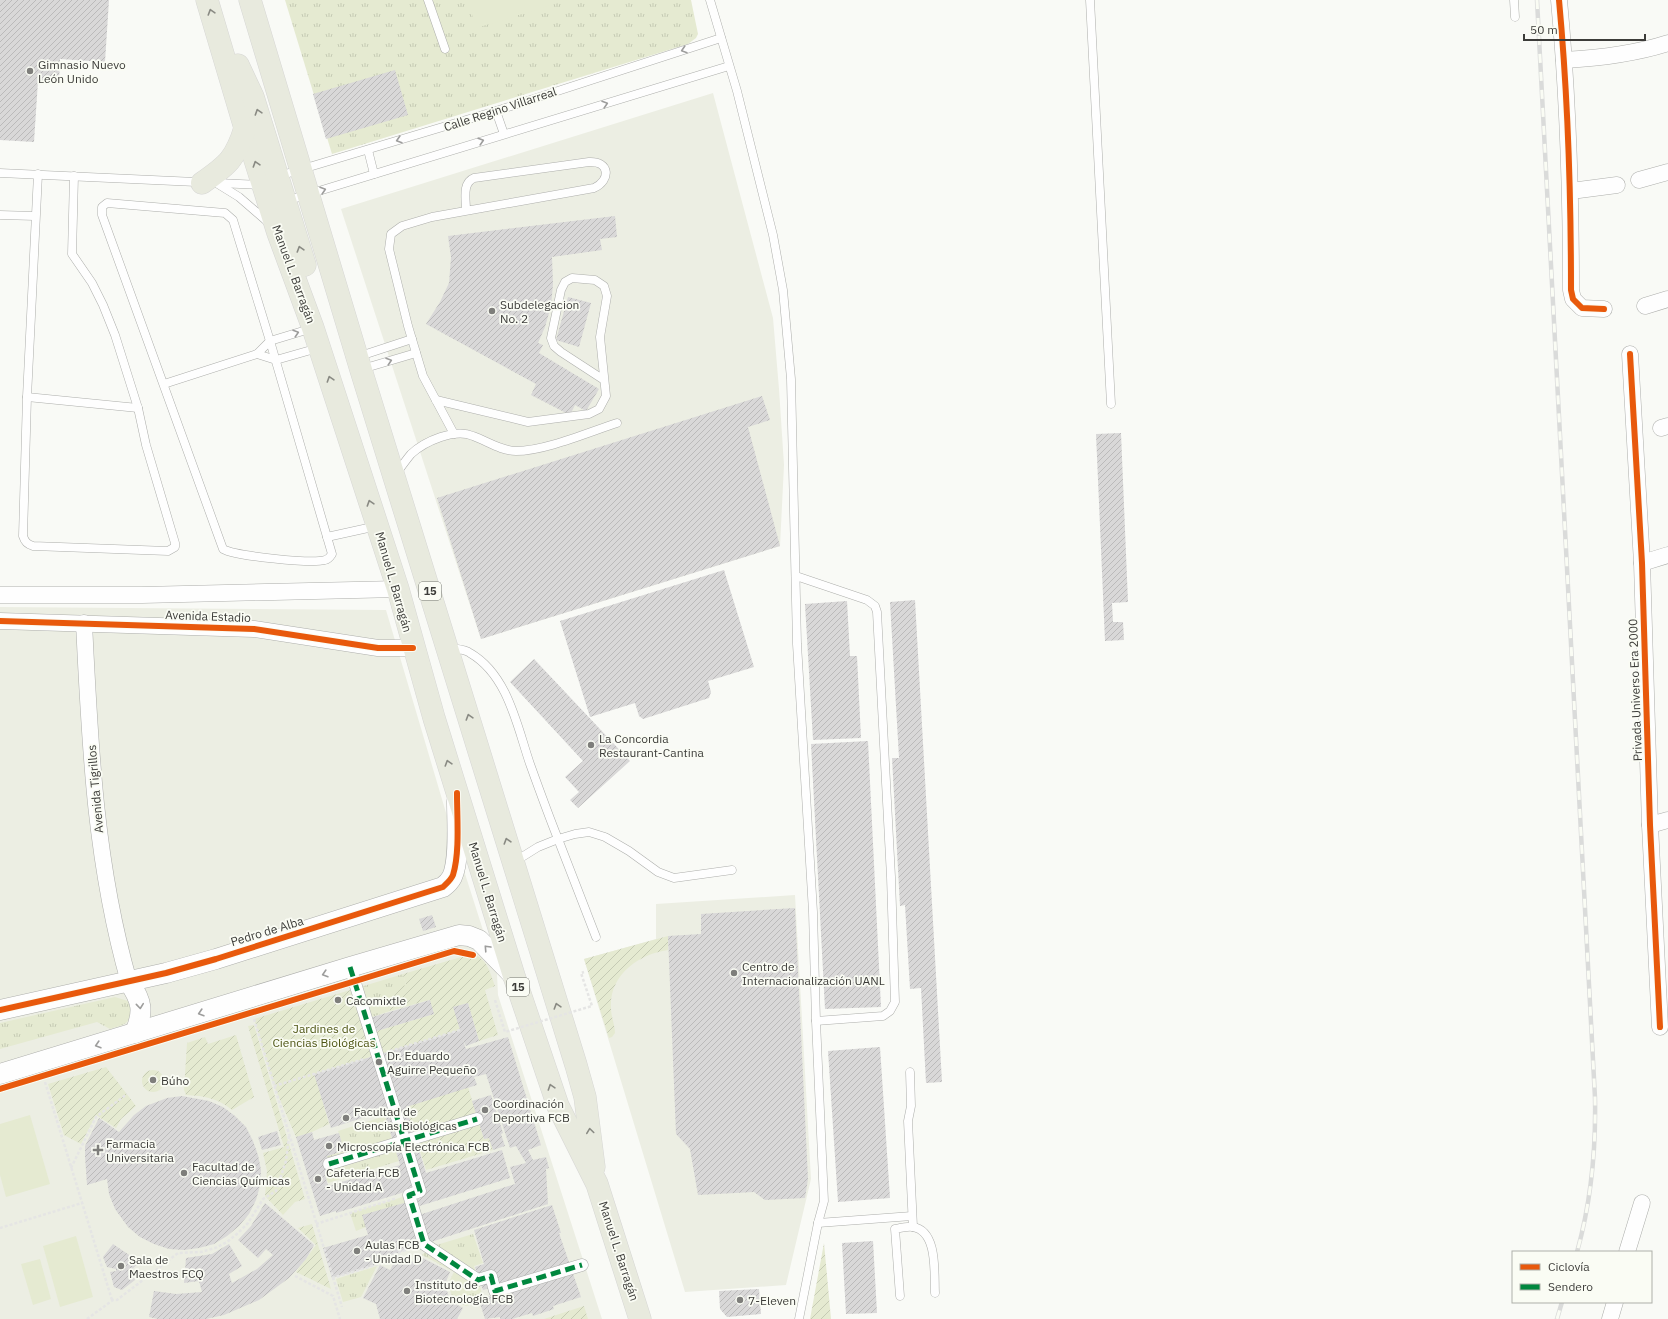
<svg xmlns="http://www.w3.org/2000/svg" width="1668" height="1319" font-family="'IBM Plex Sans',sans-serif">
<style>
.built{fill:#eceee3}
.grass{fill:url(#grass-tufts)}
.garden{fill:url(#garden-furrows)}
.pitch{fill:#e5ead1}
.building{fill:url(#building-hatch);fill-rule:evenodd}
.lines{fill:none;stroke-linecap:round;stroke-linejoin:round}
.service-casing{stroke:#adaeab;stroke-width:9}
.pedestrian-casing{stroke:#adaeab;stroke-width:13}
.minor-casing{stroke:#adaeab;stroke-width:17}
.tertiary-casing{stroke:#adaeab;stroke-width:21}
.trunk-casing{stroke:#d6d6d4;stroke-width:23}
.path{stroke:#e5e5e4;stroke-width:2.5;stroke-dasharray:3 2;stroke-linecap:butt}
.service{stroke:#fefefe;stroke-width:8}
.pedestrian{stroke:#fefefe;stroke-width:12}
.minor{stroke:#fefefe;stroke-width:16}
.tertiary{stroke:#fefefe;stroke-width:20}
.trunk{stroke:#e8eade;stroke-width:22}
.rail-casing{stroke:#dadbda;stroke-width:4.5}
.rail{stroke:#fafcf4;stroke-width:3;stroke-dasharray:9;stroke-linecap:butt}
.path-bridge{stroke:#e5e5e4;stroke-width:2.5;stroke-dasharray:3 2;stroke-linecap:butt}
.quiet{stroke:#00873e;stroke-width:5;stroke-dasharray:10 5;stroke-linecap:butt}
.cycleway-casing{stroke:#fafcf4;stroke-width:8}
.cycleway{stroke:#e8590c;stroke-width:6}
.oneway{stroke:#898a83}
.oneway2{stroke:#9d9d9c}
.poi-dot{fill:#7e7e7b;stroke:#fafcf4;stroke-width:1.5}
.labels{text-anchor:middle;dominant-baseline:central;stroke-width:3.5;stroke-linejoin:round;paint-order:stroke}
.shield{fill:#fafcf4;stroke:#757671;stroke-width:1}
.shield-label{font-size:11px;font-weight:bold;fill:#3c3c39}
.poi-label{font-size:12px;fill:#3c3c39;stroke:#fafcf4;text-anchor:start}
.street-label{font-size:12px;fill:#3c3c39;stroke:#fafcf4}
.park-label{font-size:12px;fill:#4d5413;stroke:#fafcf4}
</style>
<defs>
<pattern id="grass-tufts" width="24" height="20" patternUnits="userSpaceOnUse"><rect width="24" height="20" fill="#e5ead1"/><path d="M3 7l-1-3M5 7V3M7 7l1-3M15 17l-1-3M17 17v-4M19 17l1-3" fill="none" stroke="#c5cab4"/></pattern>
<pattern id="garden-furrows" width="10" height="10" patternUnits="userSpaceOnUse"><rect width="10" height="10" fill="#e5ead1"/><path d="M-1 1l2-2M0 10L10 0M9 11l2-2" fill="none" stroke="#c5cab4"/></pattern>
<pattern id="building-hatch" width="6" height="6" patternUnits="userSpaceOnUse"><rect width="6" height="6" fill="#d9d8d8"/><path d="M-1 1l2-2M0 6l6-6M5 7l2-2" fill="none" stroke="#bbbaba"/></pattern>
</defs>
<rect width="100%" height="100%" fill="#f9faf6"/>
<!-- built -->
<g class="built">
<polygon points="713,93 773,318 779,389 784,465 780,546 481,639 341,209"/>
<polygon points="0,607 386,610 452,833 497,974 498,995 602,1319 0,1319"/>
<polygon points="795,895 811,1179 786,1285 685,1292 584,959 656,939 656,904"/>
</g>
<!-- grass -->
<g class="grass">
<polygon points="285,0 691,0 698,34 696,38 688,44 332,154"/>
<polygon points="403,974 406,985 388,1004 390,1011 366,1019 357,988"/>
<path d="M115,997L128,1001L132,1009C129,1025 125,1024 110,1029L97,1022L0,1049V1023Z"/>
<polygon points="385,1116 399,1161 328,1183 325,1174 327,1156 344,1151 338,1131"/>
<polygon points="409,1195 411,1201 366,1227 356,1231 350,1213"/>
<polygon points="473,1234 483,1263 474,1266 483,1297 475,1299 476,1303 466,1306 453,1299 448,1284 454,1272 422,1255 433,1246"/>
<polygon points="377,1266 361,1297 343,1302 336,1279"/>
</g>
<!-- garden -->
<g class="garden">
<path d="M668,936V950C639,954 609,975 611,1008C611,1017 615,1025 615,1033L612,1037L609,1038L584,959Z"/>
<path d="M468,955C486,953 490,973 495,986L485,990L498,1035L479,1041L468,1003L454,1007L460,1030L315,1074L329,1124L312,1132L296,1137L274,1086L254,1019L357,988L370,1033L434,1014L429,1000L390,1011L388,1004C392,994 395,988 406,985L403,974Z"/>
<polygon points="254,1025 305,1199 295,1202 283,1215 265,1196 267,1171 263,1153 284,1147 248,1026"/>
<path d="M236,1035L254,1097L232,1110C218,1098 204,1096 186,1095L184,1090L187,1043L205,1037L208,1044Z"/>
<polygon points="106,1067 136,1106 121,1119 116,1128 96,1115 81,1144 64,1135 48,1084"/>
<circle cx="153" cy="1081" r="11"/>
<polygon points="468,1087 484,1139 489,1138 493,1150 426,1170 406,1106"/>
<polygon points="312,1224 331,1289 296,1272 316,1245 298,1228"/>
<polygon points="824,1243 831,1319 810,1319"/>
<polygon points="584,1306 588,1319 544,1319"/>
</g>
<!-- pitch -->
<g class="pitch">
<polygon points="468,0 568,0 476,28"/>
<polygon points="30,1115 50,1184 6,1197 0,1175 0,1124"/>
<polygon points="76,1236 93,1297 60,1307 43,1246"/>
<polygon points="40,1259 51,1299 33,1305 21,1264"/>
</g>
<!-- building -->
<g class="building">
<polygon points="0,0 109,0 105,62 60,59 59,82 38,81 34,142 0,140"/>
<polygon points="395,70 408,115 326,139 313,94"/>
<polygon points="615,216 617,237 600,239 602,250 552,257 553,284 551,306 545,327 538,343 543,345 539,353 599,389 586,411 575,405 570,415 531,395 536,384 426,324 440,302 449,283 451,257 448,236"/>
<polygon points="568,297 591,303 579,347 556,340"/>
<polygon points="762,396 770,420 748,427 780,546 481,639 437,498"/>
<polygon points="1121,433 1128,602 1112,603 1113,622 1123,622 1124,640 1105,641 1096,434"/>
<polygon points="724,570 754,667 708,681 711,692 709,698 643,719 639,716 635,703 590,717 560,621"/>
<polygon points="915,600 942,1082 926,1083 921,988 910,989 905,905 900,906 892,758 899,758 890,602"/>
<polygon points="847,601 850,656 857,656 861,738 813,740 805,604"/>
<polygon points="534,659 630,761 578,808 570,800 579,792 565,777 583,761 510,682"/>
<polygon points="868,741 881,1007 825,1009 811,744"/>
<polygon points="795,908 808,1179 805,1198 765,1200 754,1192 698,1195 690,1149 676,1134 668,936 701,934 701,914"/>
<polygon points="432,915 436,927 423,931 419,919"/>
<polygon points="430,1000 434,1014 370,1033 366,1019"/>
<path d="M468,1003L479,1041L466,1046L463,1040L466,1049L508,1037L541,1145L528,1150L533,1160L546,1157L549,1168L546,1169L548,1204L391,1255L392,1260L332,1278L323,1248L368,1235L362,1215L411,1201L408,1191L336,1213V1211L320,1216L296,1137L312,1132L314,1140L339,1133L344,1151L327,1156L332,1172L325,1174L328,1186L400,1165L384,1111L331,1128L314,1074L460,1030L453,1007ZM486,1074L510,1148L516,1146L526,1163L510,1167L515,1184L416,1216L413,1208L510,1178L502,1150L426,1173L406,1107L477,1085L474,1077Z"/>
<polygon points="880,1047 890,1198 838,1202 828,1051"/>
<polygon points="491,1095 503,1133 501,1134 505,1146 493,1150 489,1138 484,1139 472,1101"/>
<polygon points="182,1096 209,1101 223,1107 235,1116 246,1127 253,1141 258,1155 261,1170 260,1186 256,1200 249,1214 239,1226 227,1236 214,1244 199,1248 184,1250 169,1249 154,1244 140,1237 128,1227 115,1209 109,1194 107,1179 87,1185 85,1156 85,1146 99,1118 119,1132 134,1115 146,1106 167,1098"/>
<polygon points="277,1131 281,1145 262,1150 258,1137"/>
<polygon points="265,1203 314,1245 306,1259 289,1278 259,1300 224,1315 206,1319 158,1319 149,1317 154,1291 176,1294 202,1292 199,1281 184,1283 186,1258 212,1254 229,1244 242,1266 229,1274 232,1283 257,1269 273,1255 266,1249 258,1258 238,1240 251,1226"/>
<polygon points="552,1205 561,1233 559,1233 581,1297 553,1306 554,1309 533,1316 532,1313 512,1319 500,1319 500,1317 485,1319 479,1300 492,1295 490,1288 483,1290 475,1267 484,1264 474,1230"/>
<polygon points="873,1241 877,1313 846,1314 842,1243"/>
<polygon points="113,1244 138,1261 138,1264 131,1270 135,1280 122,1290 114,1287 110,1272 116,1271 116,1269 107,1267 103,1257"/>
<polygon points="398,1255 413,1262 417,1255 450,1272 445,1284 450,1301 463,1308 457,1319 380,1319 376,1304 363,1298 380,1265 390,1270"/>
<polygon points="759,1289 761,1314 727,1317 720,1309 719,1291"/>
</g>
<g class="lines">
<defs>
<g id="service">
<polyline points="428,0 445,49"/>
<polyline points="710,0 737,91 773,235 783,290 791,379 797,644 813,912 816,1021 824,1201 818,1223 799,1319"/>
<polyline points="1090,0 1111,404"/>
<polyline points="1514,0 1515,17"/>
<polyline points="496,111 504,134"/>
<polyline points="368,150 374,174"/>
<polyline points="0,173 261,185"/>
<path d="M38,174L27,397L23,536C25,542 27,544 33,546L168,551L175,547V543L146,445L138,408L115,335L103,305L92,283L72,254L74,176"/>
<polyline points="279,176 496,111 721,38"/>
<polyline points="218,184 239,197 269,223"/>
<polyline points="286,201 729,66"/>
<path d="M107,203L225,213L233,220L270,341L332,554C330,557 329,559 325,560C312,564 235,556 223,549L102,215V207Z"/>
<polyline points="0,215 35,216"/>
<polyline points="257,354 276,360 318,348"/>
<polyline points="357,357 412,339"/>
<polyline points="362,369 416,353"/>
<polyline points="164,384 257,354 270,341 313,328"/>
<polyline points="27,397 138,408"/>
<polyline points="436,400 528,422 589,414 599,409 606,396 600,337 607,296 604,286 595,280 572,278 565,282 561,290 551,338 554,346 561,352 604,380"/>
<path d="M454,434L423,376L408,326L389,249L391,234L402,226L432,217L594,188C611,180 610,161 589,162L474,178C462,183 466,199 466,210"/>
<path d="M396,474C401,467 406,460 411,454C425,441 455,428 473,436C487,441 501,451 516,451C545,451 589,432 617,423"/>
<polyline points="327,537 377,526"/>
<polyline points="796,576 867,600 875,606 877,612 891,877 895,1002 890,1011 883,1016 816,1021"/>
<path d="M449,648C456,649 465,649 470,653C508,675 517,726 530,764C539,789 548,814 558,839L538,847L514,862"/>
<polyline points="596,937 558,839 575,834 589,832 605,837 629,851 658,872 674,878 732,870"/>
<polyline points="910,1072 911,1106 908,1121 913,1227"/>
<polyline points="818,1223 912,1216"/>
<path d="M900,1296L895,1229C900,1228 908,1226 913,1227C938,1231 934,1273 935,1293"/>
</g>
<g id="pedestrian">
<polyline points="350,967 420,1191 409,1195 424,1244 478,1280 491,1276 495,1291 582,1265"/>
<polyline points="329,1164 477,1119"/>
</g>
<g id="minor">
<path d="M1559,0C1568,97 1571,193 1571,290L1573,299L1582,308L1604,309"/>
<path d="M1564,60C1600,58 1634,54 1668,43"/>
<polyline points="1639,180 1668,172"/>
<polyline points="1571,191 1617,185"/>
<polyline points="1645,306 1668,299"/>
<polyline points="1630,354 1642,563 1650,825 1660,1027"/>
<polyline points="1661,428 1668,426"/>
<polyline points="1642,563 1668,555"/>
<polyline points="0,595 142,595 398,589"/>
<polyline points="0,621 254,629 378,648 413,648"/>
<path d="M84,623C90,746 95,863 129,982"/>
<polyline points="1650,825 1668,820"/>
<polyline points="1627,1252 1642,1203"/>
<polyline points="1610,1319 1615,1302"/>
</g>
<g id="tertiary">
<path d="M129,982C142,1001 144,1011 135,1033"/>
<path d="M0,1010L166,973L216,959L443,887C447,884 450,881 452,877C460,860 457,821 457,801"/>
<polyline points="0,1074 350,967 459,935 469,936 479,940 514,976"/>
</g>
<g id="trunk">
<polyline points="207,0 245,128 278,233 313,328 398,589 434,718 514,976 558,1106 597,1184 640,1319"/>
<polyline points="250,0 361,370 576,1065 585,1097 594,1167"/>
<polyline points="238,65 253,97 305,265"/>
<path d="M202,183C228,165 236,158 245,128"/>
</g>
</defs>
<!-- service casing -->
<use href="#service" class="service-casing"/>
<!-- pedestrian casing -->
<use href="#pedestrian" class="pedestrian-casing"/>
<!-- minor casing -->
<use href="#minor" class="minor-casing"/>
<!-- tertiary casing -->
<use href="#tertiary" class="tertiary-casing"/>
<!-- trunk casing -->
<use href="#trunk" class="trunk-casing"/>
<!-- path -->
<g class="path">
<polyline points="254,1019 342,1307"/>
<polyline points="390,1051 460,1030"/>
<polyline points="45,1082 112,1300"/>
<polyline points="274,1086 364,1059"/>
<polyline points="71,1168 96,1117 127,1094"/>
<polyline points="316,1224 397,1198"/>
<polyline points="0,1228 82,1203"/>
<polyline points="295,1276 333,1296 340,1319"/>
<polyline points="332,1278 392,1260 391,1255 412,1248"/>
<polyline points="87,1319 113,1300 117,1300 178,1253 201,1252 215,1248 227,1242 238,1233 248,1223 263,1199 276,1191 286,1161 289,1136"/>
</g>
<!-- service -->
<use href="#service" class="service"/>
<!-- pedestrian -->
<use href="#pedestrian" class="pedestrian"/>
<!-- minor -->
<use href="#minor" class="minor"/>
<!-- tertiary -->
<use href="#tertiary" class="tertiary"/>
<!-- trunk -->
<use href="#trunk" class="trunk"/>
<defs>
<g id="rail">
<path d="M1537,0L1595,1098C1596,1150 1591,1202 1577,1252"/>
<polyline points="1557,1319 1562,1302"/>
</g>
</defs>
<!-- rail casing -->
<use href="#rail" class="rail-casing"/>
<!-- rail -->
<use href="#rail" class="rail"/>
<!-- path-bridge -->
<polyline class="path-bridge" points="495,1000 505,1032 592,1006 581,973 584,972"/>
<!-- quiet -->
<g class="quiet">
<polyline points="350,967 420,1191 409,1195 424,1244 478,1280 491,1276 495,1291 582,1265"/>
<polyline points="329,1164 477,1119"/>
</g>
<defs>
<g id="cycleway">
<path d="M1559,0C1568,97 1571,193 1571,290L1573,299L1582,308L1604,309"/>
<polyline points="1630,354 1642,563 1650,825 1660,1027"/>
<polyline points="0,621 254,629 378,648 413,648"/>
<path d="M0,1010L166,973L216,959L443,887C447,883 451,880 453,875C460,852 457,818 457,793"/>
<polyline points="0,1089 454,951 473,955"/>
</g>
</defs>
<!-- cycleway casing -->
<use href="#cycleway" class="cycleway-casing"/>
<!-- cycleway -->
<use href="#cycleway" class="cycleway"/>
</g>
<!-- one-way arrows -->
<defs><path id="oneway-chevron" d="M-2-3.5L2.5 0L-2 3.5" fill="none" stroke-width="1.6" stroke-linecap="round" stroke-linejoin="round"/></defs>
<g class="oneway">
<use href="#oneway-chevron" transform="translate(211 12) rotate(-107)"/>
<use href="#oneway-chevron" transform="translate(258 112) rotate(-108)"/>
<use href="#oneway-chevron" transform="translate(256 164) rotate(-108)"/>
<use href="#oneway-chevron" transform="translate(300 249) rotate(-107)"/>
<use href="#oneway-chevron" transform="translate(330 379) rotate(-108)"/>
<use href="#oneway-chevron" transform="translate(370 503) rotate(-108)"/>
<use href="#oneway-chevron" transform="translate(469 717) rotate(-107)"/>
<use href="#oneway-chevron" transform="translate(448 763) rotate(-107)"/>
<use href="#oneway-chevron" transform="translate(507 841) rotate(-107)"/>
<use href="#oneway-chevron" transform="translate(557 1006) rotate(-107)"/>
<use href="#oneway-chevron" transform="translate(551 1087) rotate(-108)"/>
<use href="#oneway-chevron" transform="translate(590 1131) rotate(-98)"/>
</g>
<g class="oneway2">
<use href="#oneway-chevron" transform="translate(684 50) rotate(162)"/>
<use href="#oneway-chevron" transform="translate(605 104) rotate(-17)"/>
<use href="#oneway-chevron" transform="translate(399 140) rotate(163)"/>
<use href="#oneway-chevron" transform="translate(481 141) rotate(-17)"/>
<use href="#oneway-chevron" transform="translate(323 190) rotate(-17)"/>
<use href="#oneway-chevron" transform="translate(296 333) rotate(-18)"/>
<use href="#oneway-chevron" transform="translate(389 361) rotate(-18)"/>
<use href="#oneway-chevron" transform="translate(487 948) rotate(-133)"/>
<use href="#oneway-chevron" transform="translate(325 974) rotate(163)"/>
<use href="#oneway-chevron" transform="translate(140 1006) rotate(84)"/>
<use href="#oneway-chevron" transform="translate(201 1013) rotate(163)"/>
<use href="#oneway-chevron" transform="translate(98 1045) rotate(163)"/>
</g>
<!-- markers -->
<g class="poi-dot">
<circle cx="30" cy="71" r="4"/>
<circle cx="492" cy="311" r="4"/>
<circle cx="591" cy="745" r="4"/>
<circle cx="734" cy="973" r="4"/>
<circle cx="338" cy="1000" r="4"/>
<circle cx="379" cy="1062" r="4"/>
<circle cx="153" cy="1080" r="4"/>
<circle cx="485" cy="1110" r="4"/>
<circle cx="346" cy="1118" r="4"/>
<circle cx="329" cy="1146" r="4"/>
<path d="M96 1144h4v4h4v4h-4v4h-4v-4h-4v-4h4z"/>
<circle cx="184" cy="1173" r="4"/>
<circle cx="318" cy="1179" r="4"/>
<circle cx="357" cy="1251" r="4"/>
<circle cx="121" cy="1266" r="4"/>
<circle cx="407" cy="1291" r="4"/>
<circle cx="740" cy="1300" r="4"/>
</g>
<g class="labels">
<!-- shield labels -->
<g class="shield">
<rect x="419" y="582" width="22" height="18" rx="3"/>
<rect x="507" y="978" width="22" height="18" rx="3"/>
</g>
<g class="shield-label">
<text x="430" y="591">15</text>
<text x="518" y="987">15</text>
</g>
<!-- poi labels -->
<g class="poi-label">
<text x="38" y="64">Gimnasio Nuevo<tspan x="38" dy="14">León Unido</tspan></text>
<text x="500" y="304">Subdelegacion<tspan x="500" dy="14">No. 2</tspan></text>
<text x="599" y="738">La Concordia<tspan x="599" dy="14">Restaurant-Cantina</tspan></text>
<text x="742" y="966">Centro de<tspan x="742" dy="14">Internacionalización UANL</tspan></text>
<text x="346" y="1000">Cacomixtle</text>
<text x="387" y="1055">Dr. Eduardo<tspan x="387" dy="14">Aguirre Pequeño</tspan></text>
<text x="161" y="1080">Búho</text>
<text x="493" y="1103">Coordinación<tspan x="493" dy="14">Deportiva FCB</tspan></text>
<text x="354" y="1111">Facultad de<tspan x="354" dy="14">Ciencias Biológicas</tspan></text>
<text x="106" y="1143">Farmacia<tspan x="106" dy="14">Universitaria</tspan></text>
<text x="337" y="1146">Microscopía Electrónica FCB</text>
<text x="192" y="1166">Facultad de<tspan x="192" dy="14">Ciencias Químicas</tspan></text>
<text x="326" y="1172">Cafetería FCB<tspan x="326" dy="14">- Unidad A</tspan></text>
<text x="365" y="1244">Aulas FCB<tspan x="365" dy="14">- Unidad D</tspan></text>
<text x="129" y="1259">Sala de<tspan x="129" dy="14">Maestros FCQ</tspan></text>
<text x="415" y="1284">Instituto de<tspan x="415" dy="14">Biotecnología FCB</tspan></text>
<text x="748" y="1300">7-Eleven</text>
</g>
<!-- street labels -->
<g class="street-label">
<text transform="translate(500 109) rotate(-18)">Calle Regino Villarreal</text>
<text transform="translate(294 274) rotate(70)">Manuel L. Barragán</text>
<text transform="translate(394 582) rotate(74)">Manuel L. Barragán</text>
<text transform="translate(208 616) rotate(2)">Avenida Estadio</text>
<text transform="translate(1635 690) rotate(-92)">Privada Universo Era 2000</text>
<text transform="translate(95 789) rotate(-95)">Avenida Tigrillos</text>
<text transform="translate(488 892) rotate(73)">Manuel L. Barragán</text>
<text transform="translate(267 931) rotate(-17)">Pedro de Alba</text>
<text transform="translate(619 1251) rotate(72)">Manuel L. Barragán</text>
</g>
<!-- park labels -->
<g class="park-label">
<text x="324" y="1028">Jardines de<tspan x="324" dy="14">Ciencias Biológicas</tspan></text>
</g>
</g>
<!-- legend -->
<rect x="1512" y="1251" width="140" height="52" fill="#fafcf4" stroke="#aeafa9"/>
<rect x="1520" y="1264" width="20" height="6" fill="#e8590c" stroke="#aeafa9"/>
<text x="1548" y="1271" font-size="12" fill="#3c3c39">Ciclovía</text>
<rect x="1520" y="1284" width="20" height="6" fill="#00873e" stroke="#aeafa9"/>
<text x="1548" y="1291" font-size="12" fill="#3c3c39">Sendero</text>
<!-- scale -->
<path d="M1524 34v6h121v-6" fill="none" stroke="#3c3c39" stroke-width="2"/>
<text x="1530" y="34" font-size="12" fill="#3c3c39" stroke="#fafcf4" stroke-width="3" paint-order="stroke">50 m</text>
</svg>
